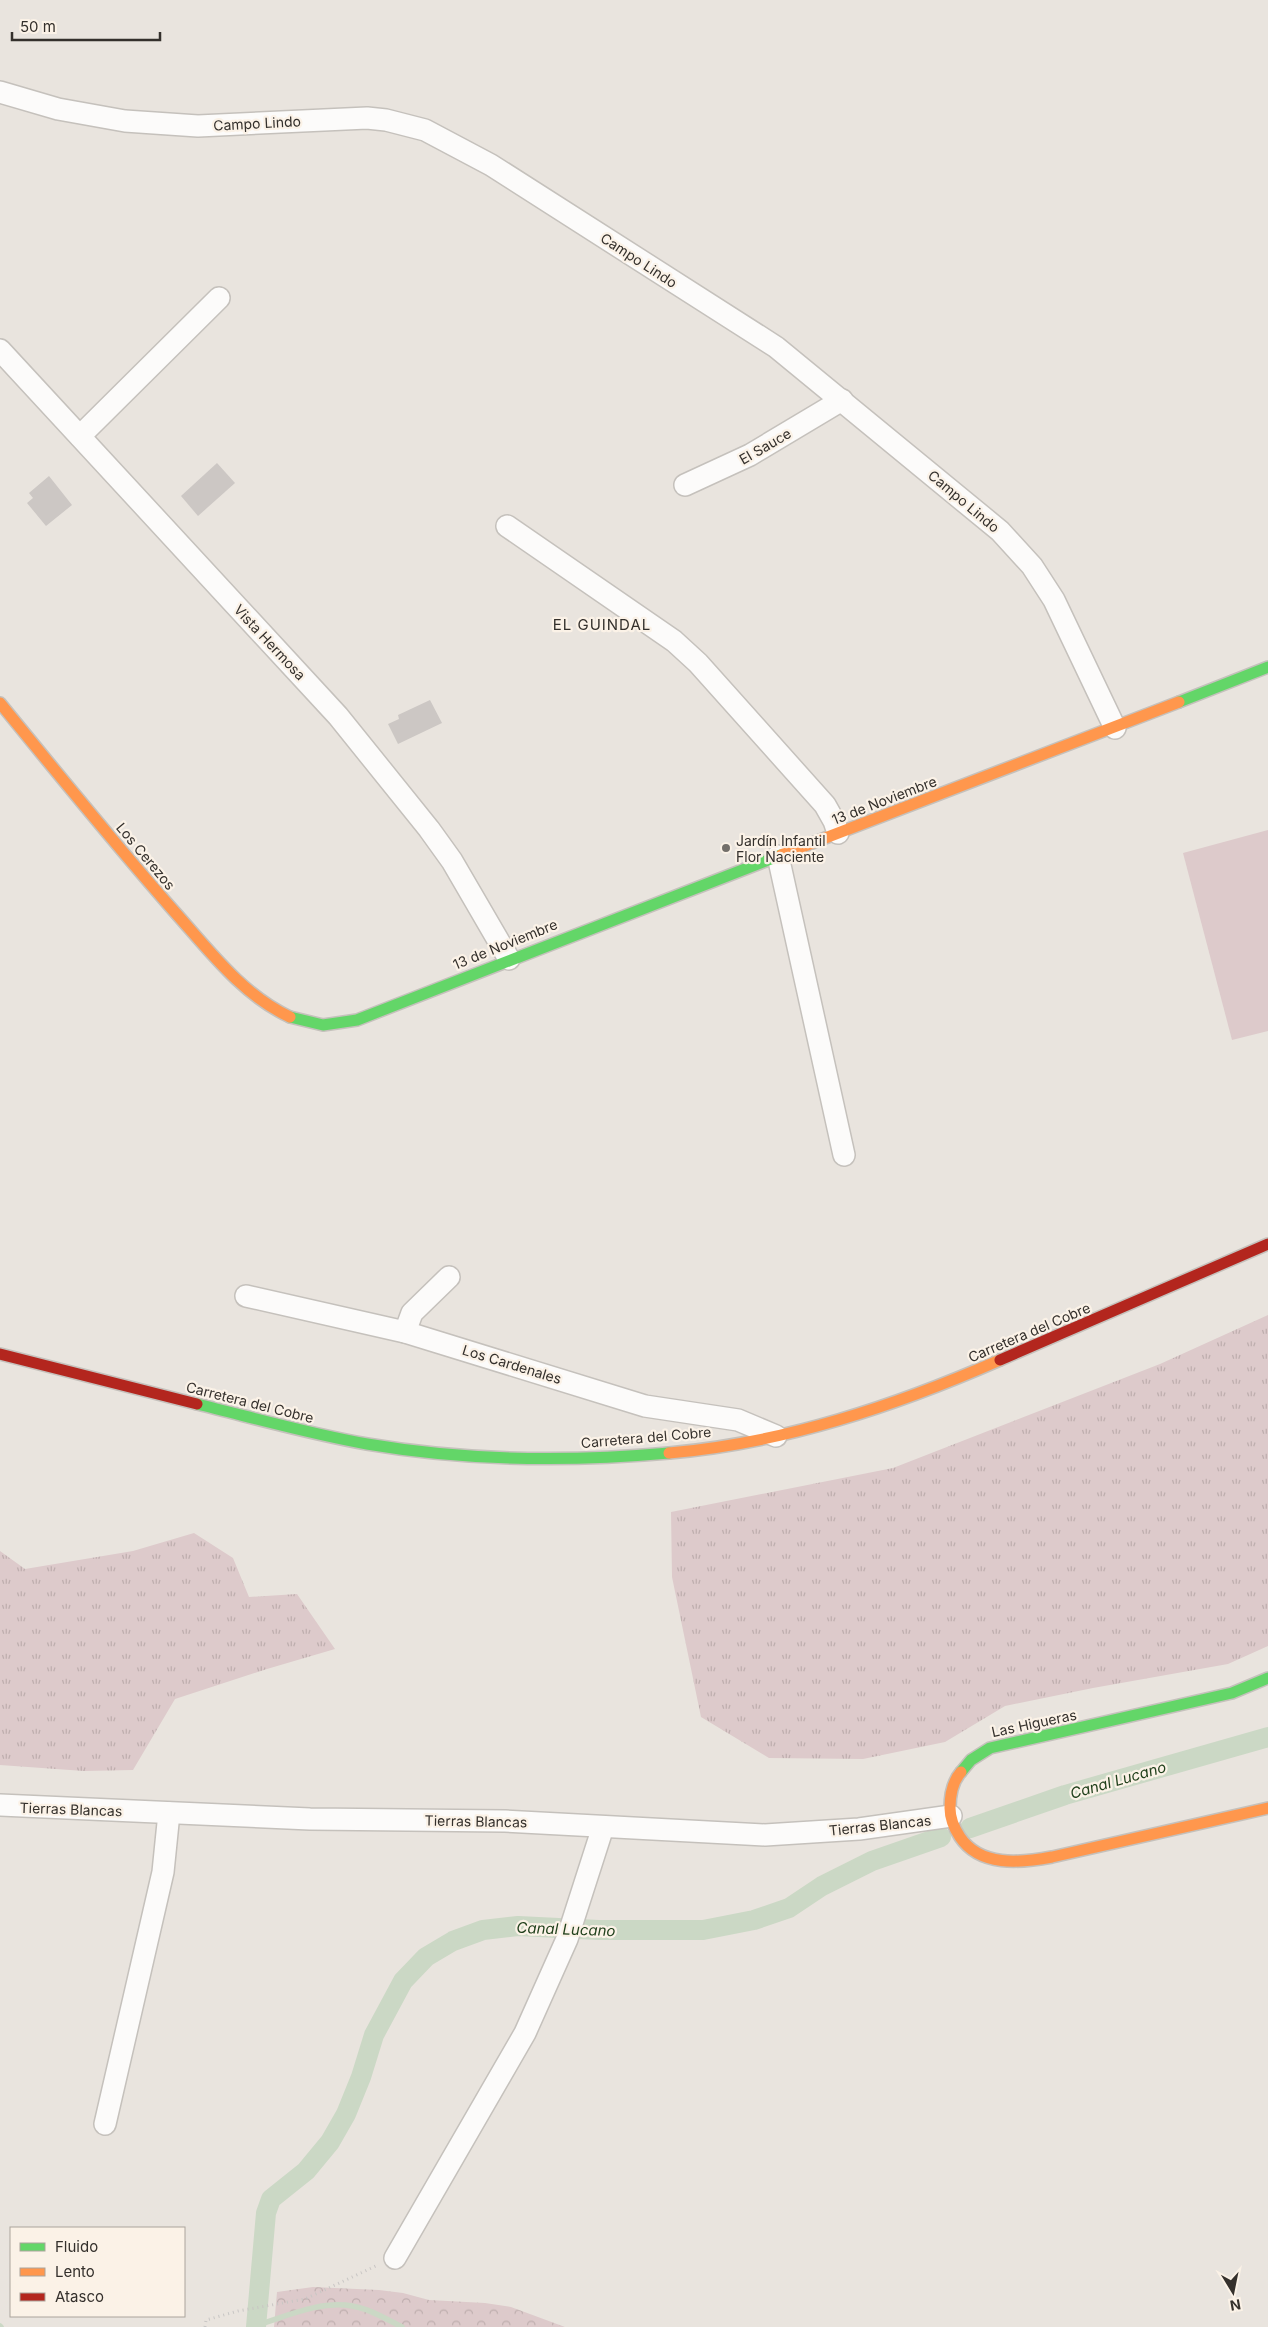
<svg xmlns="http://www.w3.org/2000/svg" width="1268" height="2327" font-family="Inter,sans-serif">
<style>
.grass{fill:url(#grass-tufts)}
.forest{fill:url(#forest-crowns)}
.garden{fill:#ddcacb}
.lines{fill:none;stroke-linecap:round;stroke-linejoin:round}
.stream{stroke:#cbd8c5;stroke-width:5.5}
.canal{stroke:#cbd8c5;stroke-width:20}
.building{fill:#ccc7c4}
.street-casing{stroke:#c5c1bc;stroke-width:24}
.fast-casing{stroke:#c5c1bc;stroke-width:14}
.slow-casing{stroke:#c5c1bc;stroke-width:14}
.jam-casing{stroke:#c5c1bc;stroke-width:14}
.path{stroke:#c8c6c4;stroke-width:3;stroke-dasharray:1 4;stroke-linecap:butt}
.street{stroke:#fcfbfa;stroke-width:21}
.fast{stroke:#63d668;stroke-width:11}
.slow{stroke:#ff974d;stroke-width:11}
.jam{stroke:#b3261e;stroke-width:11}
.poi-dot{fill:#736f6a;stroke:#fbf2e7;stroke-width:2}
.labels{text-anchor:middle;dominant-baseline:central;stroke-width:4.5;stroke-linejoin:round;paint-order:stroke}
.street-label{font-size:14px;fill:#34302c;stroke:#fbf2e7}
.poi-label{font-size:14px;fill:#34302c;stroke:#fbf2e7;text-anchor:start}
.neighbourhood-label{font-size:15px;letter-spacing:1px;fill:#34302c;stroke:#fbf2e7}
.water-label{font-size:15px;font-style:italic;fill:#20401b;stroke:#fbf2e7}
</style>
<defs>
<pattern id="grass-tufts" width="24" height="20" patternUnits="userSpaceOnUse" patternTransform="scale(1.25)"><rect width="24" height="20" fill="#ddcacb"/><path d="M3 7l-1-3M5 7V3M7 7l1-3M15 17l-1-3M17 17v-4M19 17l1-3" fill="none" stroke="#beaeae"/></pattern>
<pattern id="forest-crowns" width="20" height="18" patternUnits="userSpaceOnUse" patternTransform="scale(1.25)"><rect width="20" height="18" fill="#ddcacb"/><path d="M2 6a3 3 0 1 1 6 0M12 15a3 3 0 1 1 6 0" fill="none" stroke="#beaeae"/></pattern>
</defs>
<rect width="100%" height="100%" fill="#e9e4de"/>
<!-- grass -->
<g class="grass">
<polygon points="1268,1315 1268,1646 1228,1664 1093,1688 1005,1706 945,1742 863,1759 769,1758 701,1717 672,1577 671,1512 893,1468 1160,1364"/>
<polygon points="194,1533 233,1558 249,1597 297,1594 335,1649 267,1669 175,1699 133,1770 84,1771 0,1765 0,1551 25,1569 133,1551"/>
</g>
<!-- forest -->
<polygon class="forest" points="313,2287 379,2290 403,2293 429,2300 485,2303 511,2307 565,2327 274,2327 277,2292"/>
<!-- garden -->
<polygon class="garden" points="1268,830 1268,1031 1232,1040 1183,853"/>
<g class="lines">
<!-- stream -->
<g class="stream">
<polyline points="0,2326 1,2327"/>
<path d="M251,2327C283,2318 319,2300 352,2306C370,2309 386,2319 402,2327"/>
</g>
<!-- canal -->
<g class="canal">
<polyline points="970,1828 1065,1795 1268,1737"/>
<polyline points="256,2327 266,2213 271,2199 306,2171 330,2142 346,2114 361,2077 374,2035 403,1981 426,1957 453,1941 483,1930 518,1926 599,1930 703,1930 754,1920 789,1908 822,1886 872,1861 941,1837"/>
</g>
</g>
<!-- building -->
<g class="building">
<polygon points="217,463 235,483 198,516 181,496"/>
<polygon points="49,476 72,505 46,526 27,503 33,498 29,493"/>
<polygon points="430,700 442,723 398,744 388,724 399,719 398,715"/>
</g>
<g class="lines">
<defs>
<g id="street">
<polyline points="0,92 58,109 125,121 198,126 367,118 386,120 425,130 491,165 776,347 1000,531 1032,566 1054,600 1115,728"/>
<polyline points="0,350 338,716 429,829 452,861 509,959"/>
<polyline points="80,436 219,298"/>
<polyline points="685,485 750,455 842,400"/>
<polyline points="507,526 674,641 698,663 825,805 834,821 838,833"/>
<polyline points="778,856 844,1155"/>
<polyline points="246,1296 405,1332 645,1406 738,1420 776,1436"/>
<polyline points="405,1332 412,1313 449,1277"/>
<polyline points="0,1805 310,1819 505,1821 765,1835 859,1829 951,1816"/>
<polyline points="105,2124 163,1872 169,1813"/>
<polyline points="395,2258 525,2033 567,1939 603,1827"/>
</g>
<g id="fast">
<polyline points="1179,702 1268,667"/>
<polyline points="290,1017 323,1025 357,1020 781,855"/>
<path d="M197,1404C254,1418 310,1434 367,1444C467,1461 568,1462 669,1453"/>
<polyline points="961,1772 971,1760 990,1748 1232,1693 1268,1678"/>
</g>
<g id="slow">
<path d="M0,703C57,773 114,843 173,910C208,949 242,995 290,1017"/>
<polyline points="781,855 1179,702"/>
<path d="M669,1453C784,1443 895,1406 1000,1360"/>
<path d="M961,1772C953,1781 950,1795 950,1808C950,1818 954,1828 960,1837C980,1867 1020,1863 1052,1857L1268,1808"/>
</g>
<g id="jam">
<polyline points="0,1354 197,1404"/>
<polyline points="1000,1360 1268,1244"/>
</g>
</defs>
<!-- street casing -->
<use href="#street" class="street-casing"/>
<!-- fast casing -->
<use href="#fast" class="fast-casing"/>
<!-- slow casing -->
<use href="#slow" class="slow-casing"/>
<!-- jam casing -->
<use href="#jam" class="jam-casing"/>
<!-- path -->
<polyline class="path" points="205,2327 206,2320 238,2311 305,2299 378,2265"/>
<!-- street -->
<use href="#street" class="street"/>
<!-- fast -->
<use href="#fast" class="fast"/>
<!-- slow -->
<use href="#slow" class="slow"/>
<!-- jam -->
<use href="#jam" class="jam"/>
</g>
<!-- markers -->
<circle class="poi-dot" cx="726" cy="848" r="5"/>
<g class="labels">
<!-- street labels -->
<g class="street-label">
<text transform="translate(257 123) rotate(-3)">Campo Lindo</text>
<text transform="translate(639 260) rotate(33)">Campo Lindo</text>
<text transform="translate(765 446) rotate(-30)">El Sauce</text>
<text transform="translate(964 501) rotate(40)">Campo Lindo</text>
<text transform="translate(270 642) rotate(47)">Vista Hermosa</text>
<text transform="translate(884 800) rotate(-21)">13 de Noviembre</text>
<text transform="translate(146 856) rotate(50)">Los Cerezos</text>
<text transform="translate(505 944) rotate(-22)">13 de Noviembre</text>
<text transform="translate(1029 1332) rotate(-23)">Carretera del Cobre</text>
<text transform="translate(512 1364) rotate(17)">Los Cardenales</text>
<text transform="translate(250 1402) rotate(14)">Carretera del Cobre</text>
<text transform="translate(646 1437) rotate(-5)">Carretera del Cobre</text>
<text transform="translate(1034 1723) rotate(-12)">Las Higueras</text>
<text transform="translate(71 1809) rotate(2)">Tierras Blancas</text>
<text transform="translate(476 1821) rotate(1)">Tierras Blancas</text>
<text transform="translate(880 1825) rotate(-6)">Tierras Blancas</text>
</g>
<!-- poi labels -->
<g class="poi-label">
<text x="736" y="840">Jardín Infantil<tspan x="736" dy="16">Flor Naciente</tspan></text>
</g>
<!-- neighbourhood labels -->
<g class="neighbourhood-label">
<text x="602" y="624">EL GUINDAL</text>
</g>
<!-- water labels -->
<g class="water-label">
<text transform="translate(1118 1780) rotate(-16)">Canal Lucano</text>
<text transform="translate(566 1929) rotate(2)">Canal Lucano</text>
</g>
</g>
<!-- legend -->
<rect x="10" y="2227" width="175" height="90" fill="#fbf2e7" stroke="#aba49c"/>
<rect x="20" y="2243" width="25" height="8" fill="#63d668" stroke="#aba49c"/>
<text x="55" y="2252" font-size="15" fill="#34302c">Fluido</text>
<rect x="20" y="2268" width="25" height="8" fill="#ff974d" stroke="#aba49c"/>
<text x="55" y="2277" font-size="15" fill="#34302c">Lento</text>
<rect x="20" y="2293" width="25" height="8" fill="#b3261e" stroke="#aba49c"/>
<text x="55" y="2302" font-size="15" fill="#34302c">Atasco</text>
<!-- north arrow -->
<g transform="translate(1233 2292) rotate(170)" stroke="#fbf2e7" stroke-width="4" paint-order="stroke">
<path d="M0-4L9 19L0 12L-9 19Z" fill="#34302c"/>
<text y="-8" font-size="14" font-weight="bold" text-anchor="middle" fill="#34302c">N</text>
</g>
<!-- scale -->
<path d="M12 32v8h148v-8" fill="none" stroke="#34302c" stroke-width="2.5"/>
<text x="20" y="32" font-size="15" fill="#34302c" stroke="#fbf2e7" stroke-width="4" paint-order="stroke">50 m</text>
</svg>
